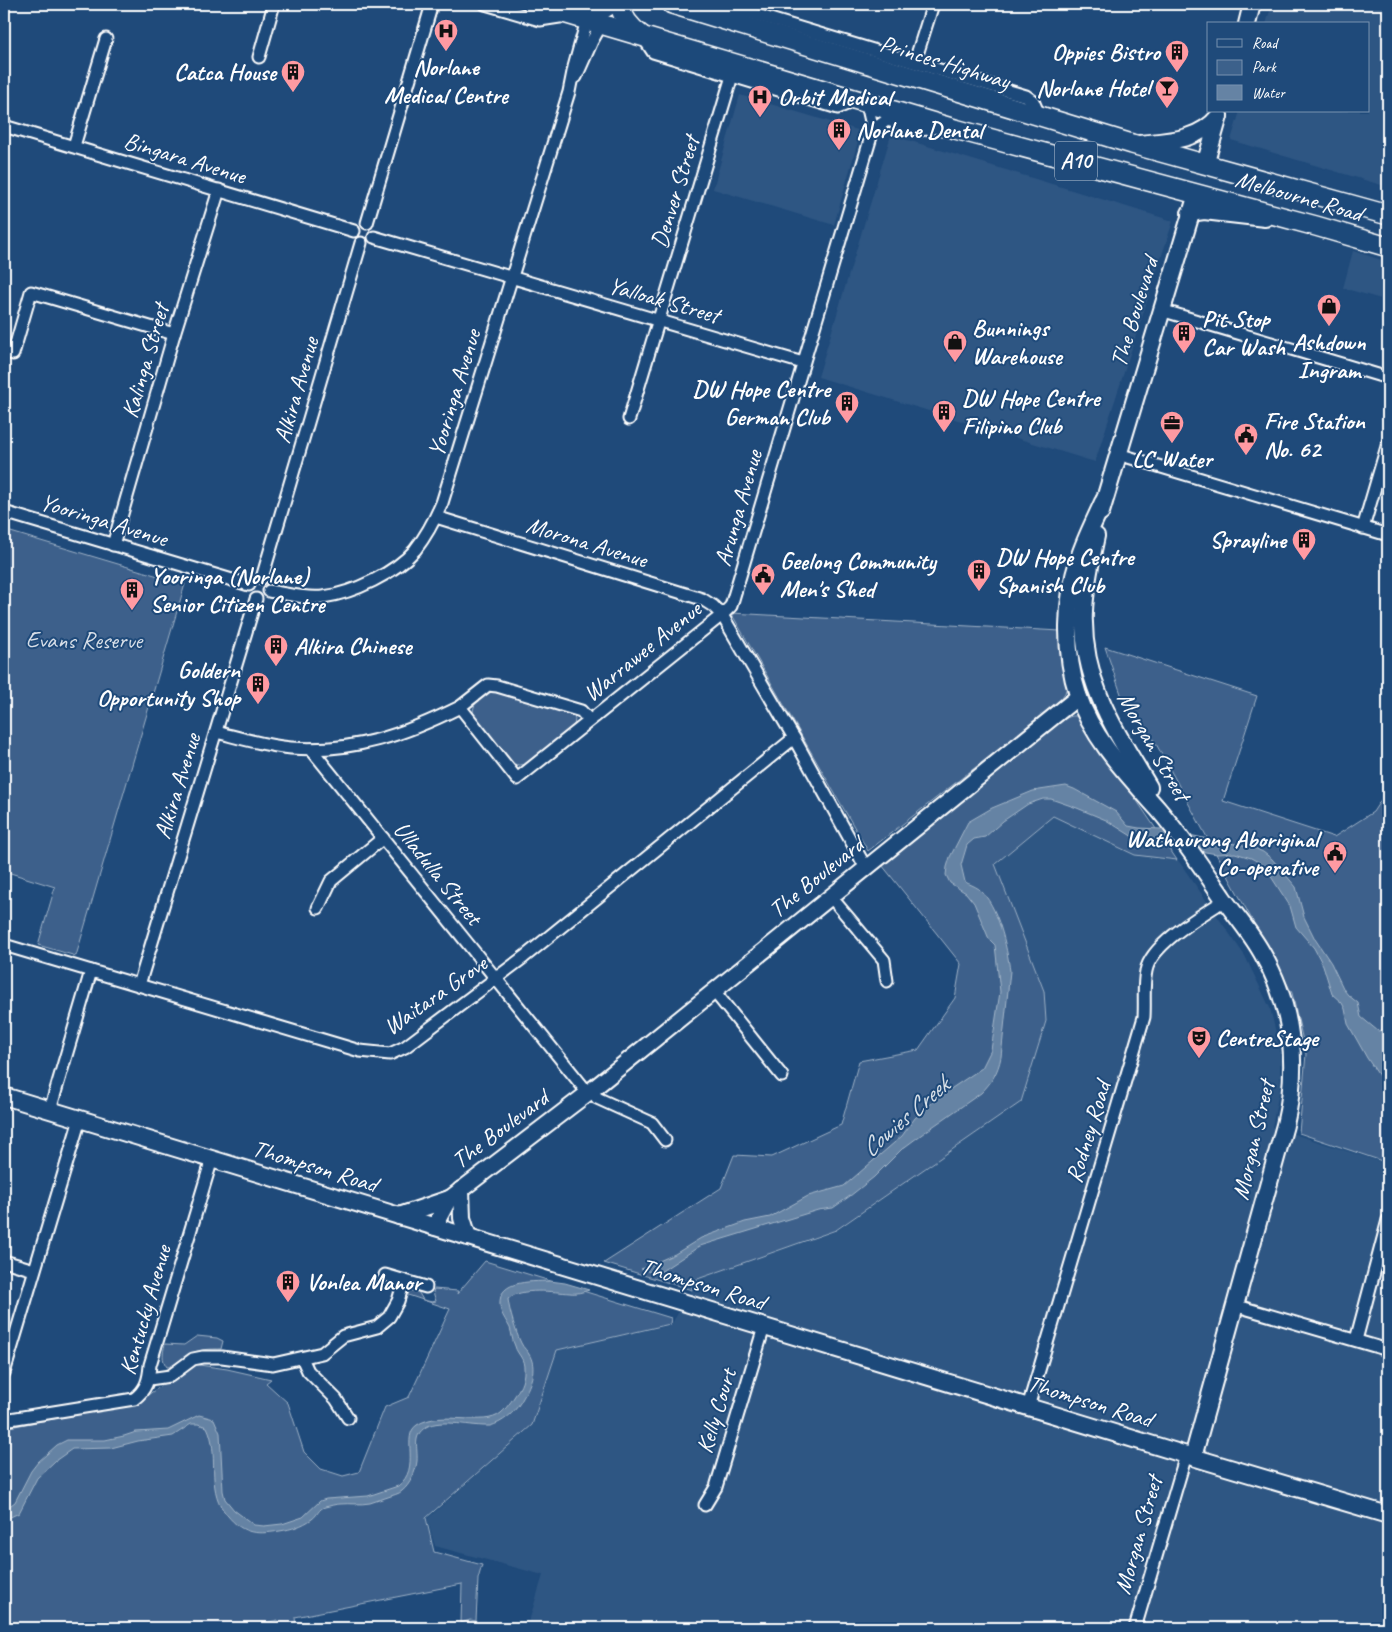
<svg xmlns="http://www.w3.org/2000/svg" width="1392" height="1632" font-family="Caveat,sans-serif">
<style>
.built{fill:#2e5683}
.green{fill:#3c618b;stroke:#9eb0c5}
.water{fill:#6583a4;stroke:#a3b5c8}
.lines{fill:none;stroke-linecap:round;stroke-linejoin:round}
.minor-casing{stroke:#fff;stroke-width:15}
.tertiary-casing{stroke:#fff;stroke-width:19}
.secondary-casing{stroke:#fff;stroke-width:20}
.trunk-casing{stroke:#fff;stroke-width:22}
.minor{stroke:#1f4a7a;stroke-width:11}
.tertiary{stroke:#1f4a7a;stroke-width:15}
.secondary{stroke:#1f4a7a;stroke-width:16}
.trunk{stroke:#1f4a7a;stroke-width:19}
.labels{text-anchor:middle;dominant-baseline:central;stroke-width:4;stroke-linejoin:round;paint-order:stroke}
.shield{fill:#1f4a7a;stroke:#bcc9d7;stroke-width:1}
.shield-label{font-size:22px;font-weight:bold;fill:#fff}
.poi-label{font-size:24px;font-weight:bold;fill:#fff;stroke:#1f4a7a;text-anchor:start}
.street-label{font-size:24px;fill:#fff;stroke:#1f4a7a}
.park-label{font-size:24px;fill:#d8dfe8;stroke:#1f4a7a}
.water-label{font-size:25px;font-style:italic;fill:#d8e0e8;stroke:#1f4a7a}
</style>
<rect width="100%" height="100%" fill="#1f4a7a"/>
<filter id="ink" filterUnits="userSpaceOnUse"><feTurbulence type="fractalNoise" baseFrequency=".02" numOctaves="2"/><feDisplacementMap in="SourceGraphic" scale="10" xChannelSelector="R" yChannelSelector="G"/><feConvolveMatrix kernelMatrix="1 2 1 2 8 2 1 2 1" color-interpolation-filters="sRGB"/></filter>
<g filter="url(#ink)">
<!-- built -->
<g class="built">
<polygon points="1272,4 1388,4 1388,187 1231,140 1240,111 1368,111 1368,24 1266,24"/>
<polygon points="740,95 861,131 834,225 713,189"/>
<polygon points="891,135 1173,221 1095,462 818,377"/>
<polygon points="1353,251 1388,262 1388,301 1343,288"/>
<polygon points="1053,816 1135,855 1178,860 1245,956 1270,1008 1280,1049 1280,1087 1272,1127 1388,1164 1388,1628 527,1628 543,1575 435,1546 427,1519 532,1425 557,1350 671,1325 692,1290 693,1281 836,1231 1021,1102 1046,1021 1044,991 995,864"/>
</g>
<!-- green -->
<g class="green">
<polygon points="4,530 185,584 76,956 38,945 55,887 4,871"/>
<polygon points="731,613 1060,631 1069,680 1065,693 1058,703 868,851"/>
<polygon points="1105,647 1257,696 1223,801 1334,837 1373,812 1388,789 1388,1163 1299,1133 1306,1054 1292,993 1155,742 1121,694"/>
<path d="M492,690L571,713L575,719L574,726L526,764C518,766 515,765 508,760L477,721L473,713C473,702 482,694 492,690Z"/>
<polygon points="1072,716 1078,716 1083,721 1177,860 1135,855 1053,816 995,864 1044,991 1046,1021 1021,1102 836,1230 692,1281 692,1290 604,1263 721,1188 734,1155 772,1157 841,1125 859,1061 918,1050 955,998 961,964 882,865 1063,719"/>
<polygon points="485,1261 671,1318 670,1324 557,1350 532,1425 426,1518 434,1552 482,1565 478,1579 476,1621 470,1620 461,1623 462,1584 295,1617 296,1628 280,1628 278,1620 241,1628 4,1628 4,1428 135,1404 192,1364 227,1369 271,1379 266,1383 288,1403 304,1452 321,1469 343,1476 359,1472 385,1407 409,1397 450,1309 408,1295 410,1289 413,1287 416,1288 423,1300 432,1302 436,1301 433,1292 434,1289 458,1291 457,1294"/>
<path d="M197,1336L217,1338L223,1341L221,1349C212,1349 200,1349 192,1353C182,1357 179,1367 167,1367C161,1359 163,1353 165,1344L184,1345Z"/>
</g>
<!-- water -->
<g class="water">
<path d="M1066,786L1074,789L1116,812L1128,826L1139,828L1161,829L1222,842L1250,846L1263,852L1272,859L1296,887L1304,917L1315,939L1331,963L1344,990L1348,995L1358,1003L1361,1017L1378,1031L1382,1030L1388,1018V1089L1367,1058L1348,1024L1345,1009L1342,1003L1332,994L1323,965L1314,948L1296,927L1290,906L1270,875L1260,863L1251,858L1235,853L1217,854L1165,845L1133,837L1106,820L1077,808L1051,799H1043L1028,804L1003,821L985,837L974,839L967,845L961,865L965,882C969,884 975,886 979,889C998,905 1007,947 1010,971L1001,1057C998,1072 992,1082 981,1093L925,1132L902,1149L874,1177L850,1196L833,1208L818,1210L700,1246L657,1274L641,1269L675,1254L701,1238L745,1222L770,1217L808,1196L844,1186L902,1136L915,1118L940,1096L982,1068L991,1050L1000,992L996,954L995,945L989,939L974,903L966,893L950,883L946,875L947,867L950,857L968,822L992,808L1033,791Z"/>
<path d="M550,1281L565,1283L589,1290C583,1292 576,1294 570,1293C554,1292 521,1287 508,1299C509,1310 516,1333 521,1343C523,1348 528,1351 530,1356C538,1371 528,1390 520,1403C514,1413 502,1423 490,1426C473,1427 441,1418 426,1427C412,1436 418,1447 417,1461C416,1471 410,1485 402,1491C399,1494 393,1495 388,1497C382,1499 376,1501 370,1503C360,1505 350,1503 340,1504C335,1504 330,1506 325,1507C319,1508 317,1516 312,1519C302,1526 292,1529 280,1531C254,1535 241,1534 224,1511C206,1487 220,1453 207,1427L198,1424H191L173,1436L138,1441L111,1448L72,1449L55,1461L37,1478L19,1513L4,1520V1510L15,1502L31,1471L38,1462L57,1445L67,1440H105L124,1436L136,1432L168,1430L199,1415L214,1419L220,1433L223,1491L225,1499L234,1510L254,1525L264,1526L282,1524L303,1517L320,1501L326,1499L368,1496L398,1486C422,1468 400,1436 417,1425C442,1409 484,1428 501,1413C508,1407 515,1396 519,1389C524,1381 526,1367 522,1359C520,1355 516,1351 515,1346C512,1340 512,1334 510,1328C507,1322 503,1317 501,1311C493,1279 530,1282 550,1281Z"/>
</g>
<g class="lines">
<defs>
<g id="minor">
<polyline points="485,4 540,20 566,16"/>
<polyline points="720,4 1026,96 1033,101 1040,117"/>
<polyline points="643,37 653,52 838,108 856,100"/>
<polyline points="259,57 274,4"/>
<polyline points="915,61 933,4"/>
<polyline points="576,77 592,41 601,25"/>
<polyline points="4,126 354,231"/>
<polyline points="873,130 887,120 921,130 937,127"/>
<polyline points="74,146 106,39"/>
<polyline points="367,223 432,4"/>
<polyline points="374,237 803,363"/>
<polyline points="1161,310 1388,378"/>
<polyline points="4,352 13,354 31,292 174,334"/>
<polyline points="629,419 732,76"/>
<polyline points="1118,454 1388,535"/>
<polyline points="4,512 249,585"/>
<polyline points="436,517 702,599 713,606 722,615 794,738 866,868"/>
<polyline points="1363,528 1388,443"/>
<polyline points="113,545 174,334 219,190"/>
<polyline points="262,578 361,243"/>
<path d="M269,591C287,594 305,599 323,597C354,593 395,573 415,550C426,536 435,519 442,503L569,92L574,67L587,20"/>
<polyline points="589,720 581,711 497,686 488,685 460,707 517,779 722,615 731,606 873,130 867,104"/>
<path d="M216,732C240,738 266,746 291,748C353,753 406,734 460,707"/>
<polyline points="311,749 588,1093"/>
<polyline points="831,897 884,960 887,981"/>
<polyline points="318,908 331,881 383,838"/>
<polyline points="4,945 360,1051 390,1054 405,1047 524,957 794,738"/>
<polyline points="139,985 256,599"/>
<polyline points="714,991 782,1076"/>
<polyline points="592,1090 597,1098 652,1123 665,1140"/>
<polyline points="50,1110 91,971"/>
<polyline points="4,1261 34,1270"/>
<polyline points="385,1275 426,1287"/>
<polyline points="1234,1305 1388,1350"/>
<polyline points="1356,1340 1388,1220"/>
<polyline points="302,1358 308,1371 336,1399 348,1418"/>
<polyline points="4,1373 80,1119"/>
<polyline points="149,1379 170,1376 193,1359 203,1357 222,1357 273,1364 322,1353 343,1336 377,1327 389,1317 398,1301 404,1281"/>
<path d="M1028,1407L1144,1017C1145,1002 1143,985 1146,971C1151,944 1202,915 1225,900"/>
<path d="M4,1420L134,1399C146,1390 149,1380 150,1365L212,1159"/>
<polyline points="705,1505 716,1487 764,1327"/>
<polyline points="1135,1628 1186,1455"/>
</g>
<polyline id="tertiary" points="434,1227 449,1199 588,1093 1079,696"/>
<g id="secondary">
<polyline points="1247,24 1252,4"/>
<path d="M1139,144C1168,141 1199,141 1219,116"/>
<polyline points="1205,165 1219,116"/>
<polyline points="1190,213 1204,211 1265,218"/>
<path d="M1103,502C1095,520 1085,539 1079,558C1065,601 1064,652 1078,695C1093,740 1128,775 1158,809C1182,837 1202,867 1223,898C1236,916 1251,933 1262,953C1293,1006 1299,1066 1285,1125L1193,1457"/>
<polyline points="1101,512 1197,194"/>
<path d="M1096,536C1091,560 1085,586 1084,611C1081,681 1115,730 1149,787"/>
<polyline points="4,1096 1206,1461 1388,1515"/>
<polyline points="461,1190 462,1218 468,1237"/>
<polyline points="399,1216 449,1199"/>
</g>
<g id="trunk">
<polyline points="533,4 955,129 1316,226 1388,247"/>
<path d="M620,4C622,18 630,27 641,35"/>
<polyline points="672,4 1132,144 1388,215"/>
<polyline points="587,20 593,15 611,4"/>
</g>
</defs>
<!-- minor casing -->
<use href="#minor" class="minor-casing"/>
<!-- tertiary casing -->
<use href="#tertiary" class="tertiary-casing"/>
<!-- secondary casing -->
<use href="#secondary" class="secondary-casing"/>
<!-- trunk casing -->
<use href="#trunk" class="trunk-casing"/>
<!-- minor -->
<use href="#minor" class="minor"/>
<!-- tertiary -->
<use href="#tertiary" class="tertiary"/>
<!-- secondary -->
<use href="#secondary" class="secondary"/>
<!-- trunk -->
<use href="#trunk" class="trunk"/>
</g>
</g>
<!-- icons -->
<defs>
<symbol id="hospital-pin" viewBox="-11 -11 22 30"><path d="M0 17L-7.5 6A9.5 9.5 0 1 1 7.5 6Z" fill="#ff9aa2" stroke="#1f4a7a"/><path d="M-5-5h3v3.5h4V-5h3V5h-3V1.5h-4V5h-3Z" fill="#111"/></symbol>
<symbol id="building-pin" viewBox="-11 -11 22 30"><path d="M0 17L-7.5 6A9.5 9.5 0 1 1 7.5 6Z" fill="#ff9aa2" stroke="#1f4a7a"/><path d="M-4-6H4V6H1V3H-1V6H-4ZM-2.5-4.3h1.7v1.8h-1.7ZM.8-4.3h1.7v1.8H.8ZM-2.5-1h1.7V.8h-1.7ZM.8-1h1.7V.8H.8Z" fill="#111"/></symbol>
<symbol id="bar-pin" viewBox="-11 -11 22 30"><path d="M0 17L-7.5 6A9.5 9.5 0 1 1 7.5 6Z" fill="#ff9aa2" stroke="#1f4a7a"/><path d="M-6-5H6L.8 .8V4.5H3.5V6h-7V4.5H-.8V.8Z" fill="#111"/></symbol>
<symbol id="shop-pin" viewBox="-11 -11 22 30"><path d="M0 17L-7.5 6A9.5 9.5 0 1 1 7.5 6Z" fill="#ff9aa2" stroke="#1f4a7a"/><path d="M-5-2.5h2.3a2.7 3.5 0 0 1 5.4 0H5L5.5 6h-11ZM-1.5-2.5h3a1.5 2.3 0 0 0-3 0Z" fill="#111"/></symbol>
<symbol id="office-pin" viewBox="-11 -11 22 30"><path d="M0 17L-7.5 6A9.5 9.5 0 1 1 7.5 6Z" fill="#ff9aa2" stroke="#1f4a7a"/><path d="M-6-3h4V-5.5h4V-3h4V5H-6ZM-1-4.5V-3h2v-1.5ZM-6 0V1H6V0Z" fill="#111"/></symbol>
<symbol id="civic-pin" viewBox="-11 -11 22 30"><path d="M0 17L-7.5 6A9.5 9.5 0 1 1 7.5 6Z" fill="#ff9aa2" stroke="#1f4a7a"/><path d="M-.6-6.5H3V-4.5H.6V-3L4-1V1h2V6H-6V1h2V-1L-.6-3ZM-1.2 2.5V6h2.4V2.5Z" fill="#111"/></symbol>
<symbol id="theatre-pin" viewBox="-11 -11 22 30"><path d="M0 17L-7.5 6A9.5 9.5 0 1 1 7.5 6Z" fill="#ff9aa2" stroke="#1f4a7a"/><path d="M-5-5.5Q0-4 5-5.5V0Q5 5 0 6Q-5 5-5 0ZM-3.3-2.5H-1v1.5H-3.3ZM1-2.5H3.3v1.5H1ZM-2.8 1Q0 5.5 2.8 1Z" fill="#111"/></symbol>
</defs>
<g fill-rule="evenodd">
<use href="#hospital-pin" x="432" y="17" width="28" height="38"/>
<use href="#building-pin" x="1163" y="38" width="28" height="38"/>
<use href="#building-pin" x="279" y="58" width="28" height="38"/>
<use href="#bar-pin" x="1153" y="74" width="28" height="38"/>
<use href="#hospital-pin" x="746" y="83" width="28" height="38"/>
<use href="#building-pin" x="825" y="116" width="28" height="38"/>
<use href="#shop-pin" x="1315" y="292" width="28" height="38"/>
<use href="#building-pin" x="1170" y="319" width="28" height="38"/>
<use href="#shop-pin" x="941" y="328" width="28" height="38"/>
<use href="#building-pin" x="833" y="389" width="28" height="38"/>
<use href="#building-pin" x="930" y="398" width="28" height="38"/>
<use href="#office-pin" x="1158" y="409" width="28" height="38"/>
<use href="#civic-pin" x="1232" y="421" width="28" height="38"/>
<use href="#building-pin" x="1290" y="526" width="28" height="38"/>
<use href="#building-pin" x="965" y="557" width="28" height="38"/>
<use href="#civic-pin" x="749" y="561" width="28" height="38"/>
<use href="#building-pin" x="118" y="576" width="28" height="38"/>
<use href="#building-pin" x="262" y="632" width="28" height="38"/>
<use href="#building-pin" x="244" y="670" width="28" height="38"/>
<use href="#civic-pin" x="1321" y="839" width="28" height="38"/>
<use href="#theatre-pin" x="1185" y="1024" width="28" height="38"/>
<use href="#building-pin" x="274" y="1268" width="28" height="38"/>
</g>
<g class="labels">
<!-- shield labels -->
<rect class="shield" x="1055" y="141.5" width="42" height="39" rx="4"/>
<g class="shield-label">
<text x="1076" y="161">A10</text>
</g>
<!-- poi labels -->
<g class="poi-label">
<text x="1160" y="52" text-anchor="end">Oppies Bistro</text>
<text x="446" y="67" text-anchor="middle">Norlane<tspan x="446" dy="28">Medical Centre</tspan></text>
<text x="276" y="72" text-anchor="end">Catca House</text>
<text x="1150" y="88" text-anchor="end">Norlane Hotel</text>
<text x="778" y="97">Orbit Medical</text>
<text x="856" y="130">Norlane Dental</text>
<text x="1202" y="319">Pit Stop<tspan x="1202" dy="28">Car Wash</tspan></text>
<text x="972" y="328">Bunnings<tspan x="972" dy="28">Warehouse</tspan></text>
<text x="1329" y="342" text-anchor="middle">Ashdown<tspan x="1329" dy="28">Ingram</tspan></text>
<text x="830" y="389" text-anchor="end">DW Hope Centre<tspan x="830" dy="28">German Club</tspan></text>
<text x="962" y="398">DW Hope Centre<tspan x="962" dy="28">Filipino Club</tspan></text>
<text x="1264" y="421">Fire Station<tspan x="1264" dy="28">No. 62</tspan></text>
<text x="1172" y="459" text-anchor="middle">LC Water</text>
<text x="1286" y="540" text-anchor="end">Sprayline</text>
<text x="996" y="557">DW Hope Centre<tspan x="996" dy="28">Spanish Club</tspan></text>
<text x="780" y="561">Geelong Community<tspan x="780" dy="28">Men's Shed</tspan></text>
<text x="150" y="576">Yooringa (Norlane)<tspan x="150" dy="28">Senior Citizen Centre</tspan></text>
<text x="294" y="646">Alkira Chinese</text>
<text x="240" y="670" text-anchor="end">Goldern<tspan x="240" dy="28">Opportunity Shop</tspan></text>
<text x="1318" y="839" text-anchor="end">Wathaurong Aboriginal<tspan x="1318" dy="28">Co-operative</tspan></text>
<text x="1216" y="1038">CentreStage</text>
<text x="306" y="1282">Vonlea Manor</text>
</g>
<!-- street labels -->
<g class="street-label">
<text transform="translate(945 62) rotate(17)">Princes Highway</text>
<text transform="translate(185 158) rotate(17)">Bingara Avenue</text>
<text transform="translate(675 192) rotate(-73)">Denver Street</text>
<text transform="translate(1299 196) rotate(16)">Melbourne Road</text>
<text transform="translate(664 300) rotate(16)">Yalloak Street</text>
<text transform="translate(1134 312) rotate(-73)">The Boulevard</text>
<text transform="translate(145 361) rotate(-74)">Kalinga Street</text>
<text transform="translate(296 390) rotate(-74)">Alkira Avenue</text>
<text transform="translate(454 393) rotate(-73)">Yooringa Avenue</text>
<text transform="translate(738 508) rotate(-74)">Arunga Avenue</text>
<text transform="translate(104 520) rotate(17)">Yooringa Avenue</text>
<text transform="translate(587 542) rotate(17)">Morona Avenue</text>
<text transform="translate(642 651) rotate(-39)">Warrawee Avenue</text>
<text transform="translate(1154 746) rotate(60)">Morgan Street</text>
<text transform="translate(177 786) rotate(-73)">Alkira Avenue</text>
<text transform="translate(438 873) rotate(51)">Ulladulla Street</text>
<text transform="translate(816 877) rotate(-39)">The Boulevard</text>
<text transform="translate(435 995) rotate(-35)">Waitara Grove</text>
<text transform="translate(500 1129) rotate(-37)">The Boulevard</text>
<text transform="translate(1088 1132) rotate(-73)">Rodney Road</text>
<text transform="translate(1253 1140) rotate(-77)">Morgan Street</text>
<text transform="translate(315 1166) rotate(17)">Thompson Road</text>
<text transform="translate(703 1284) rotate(17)">Thompson Road</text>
<text transform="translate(145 1310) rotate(-74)">Kentucky Avenue</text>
<text transform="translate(1090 1401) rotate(17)">Thompson Road</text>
<text transform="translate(716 1411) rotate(-73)">Kelly Court</text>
<text transform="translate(1138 1535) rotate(-74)">Morgan Street</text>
</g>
<!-- park labels -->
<g class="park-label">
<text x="84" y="640">Evans Reserve</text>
</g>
<!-- water labels -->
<g class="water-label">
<text transform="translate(905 1117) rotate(-41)">Cowies Creek</text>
</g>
</g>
<!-- margin -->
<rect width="1392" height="1632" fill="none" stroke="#1f4a7a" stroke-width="20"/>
<rect x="10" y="10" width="1372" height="1612" fill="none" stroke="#fff" stroke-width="2" filter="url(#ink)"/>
<!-- legend -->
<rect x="1207" y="22" width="162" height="90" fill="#1f4a7a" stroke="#7992af"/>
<rect x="1217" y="39" width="25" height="8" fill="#1f4a7a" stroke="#7992af"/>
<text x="1252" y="48" font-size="15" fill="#ffffff">Road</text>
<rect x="1217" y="60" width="25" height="15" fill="#3c618b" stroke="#7992af"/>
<text x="1252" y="72" font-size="15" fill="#ffffff">Park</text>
<rect x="1217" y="85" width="25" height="15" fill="#6583a4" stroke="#7992af"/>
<text x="1252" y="98" font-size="15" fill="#ffffff">Water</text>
</svg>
